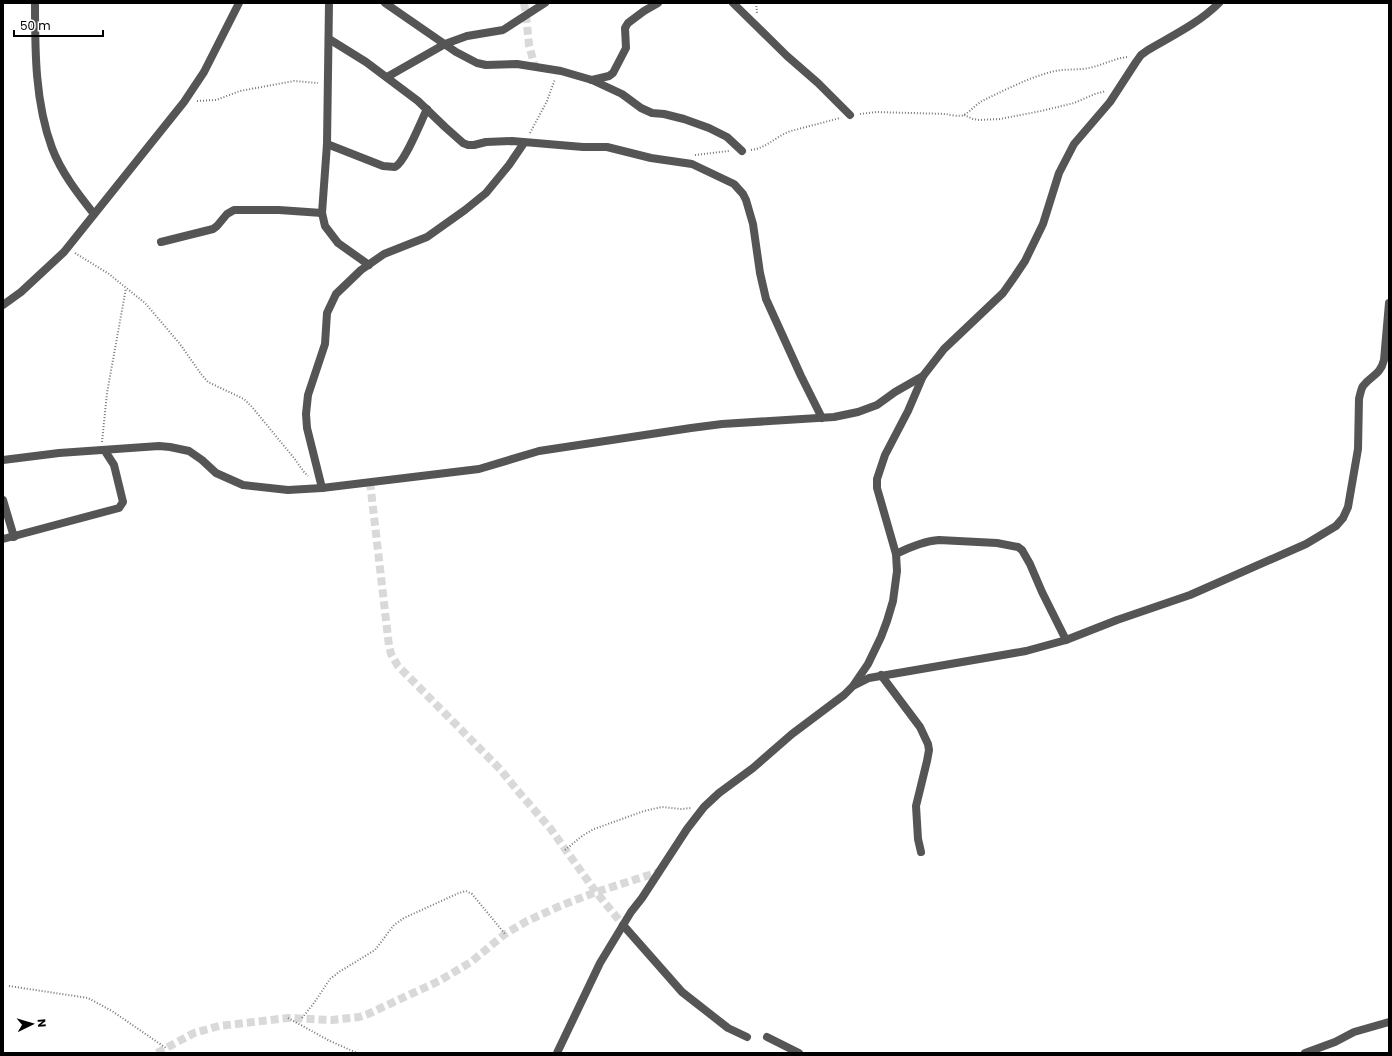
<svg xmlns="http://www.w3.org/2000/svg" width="1392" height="1056" font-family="Poppins,sans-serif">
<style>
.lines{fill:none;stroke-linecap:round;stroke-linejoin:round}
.street-tunnel{stroke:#d9d9d9;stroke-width:8;stroke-dasharray:8 4;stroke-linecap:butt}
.path{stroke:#777;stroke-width:2;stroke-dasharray:1 2;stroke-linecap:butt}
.street{stroke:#555;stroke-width:8}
</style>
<rect width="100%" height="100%" fill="#fff"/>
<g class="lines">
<!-- street-tunnel -->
<g class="street-tunnel">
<polyline points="524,3 526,15 529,45 535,67"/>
<polyline points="370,482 389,646 391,654 398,666 500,769 517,790 550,828 596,892 623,925"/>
<polyline points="157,1053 194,1033 219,1026 288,1018 332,1020 359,1017 368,1014 439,981 471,962 505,934 527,921 560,906 596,892 659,872"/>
</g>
<!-- path -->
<g class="path">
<polyline points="756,3 757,13"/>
<polyline points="197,101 216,100 240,91 294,81 318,83"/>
<path d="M860,114L876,112L946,114C951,115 959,117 964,115C971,111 976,104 984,100C1005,90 1028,78 1051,72C1065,68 1080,71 1093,67C1105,64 1116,58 1128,57"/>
<polyline points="964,115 973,119 979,120 1000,119 1041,111 1074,103 1095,94 1106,91"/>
<polyline points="530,133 547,101 555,79"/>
<path d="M751,150C767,148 776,136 791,131L840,118"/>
<polyline points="695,155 729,151"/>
<polyline points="75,253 109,274 145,303 180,344 201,374 208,382 244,399 252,407 294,458 304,472 308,476"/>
<polyline points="102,442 107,393 126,288"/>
<polyline points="565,850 582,836 594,829 644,811 662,807 681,809 691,808"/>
<polyline points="9,986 88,998 112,1011 166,1048"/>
<polyline points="288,1018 328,1040 357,1053"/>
<polyline points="302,1018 314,1003 330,979 339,972 375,950 394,925 404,918 459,893 466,891 472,894 505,934"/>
</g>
<!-- street -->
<g class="street">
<path d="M35,3C35,51 35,102 52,148C61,172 78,194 94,214"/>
<polyline points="329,3 327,144 322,213 325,226 338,243 369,265"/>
<polyline points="385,3 456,52 477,63 486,65 517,64 561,71 592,80 622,94 641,108 652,113 664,114 684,119 709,128 727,137 742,151"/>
<polyline points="733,3 787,56 818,83 850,115"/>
<polyline points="329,39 366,62 418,101 445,127 463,143 468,145 474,145 486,142 512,141 583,147 607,147 651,158 692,164 734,184 743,194 746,200 753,224 760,273 766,299 801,376 822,418"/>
<polyline points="387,77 445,44 467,36 503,30 545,3"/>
<polyline points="592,80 609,76 613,73 626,48 625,28 628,23 644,11 658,3"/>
<path d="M327,144L383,166L395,167C405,162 421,121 427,109"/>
<polyline points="161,242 213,229 217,226 227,214 234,210 279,210 322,213"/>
<polyline points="3,305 21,292 64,252 184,102 204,72 239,3"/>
<polyline points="3,460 59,453 159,446 170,447 189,451 202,460 216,473 243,485 288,490 322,488 479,469 539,451 691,428 722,424 834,417 858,412 877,405 895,392 923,376"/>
<polyline points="322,488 307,428 306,414 308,395 325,344 327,313 336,294 361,270 384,254 427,237 465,210 486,193 509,165 524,143"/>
<polyline points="3,500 14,537"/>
<polyline points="3,539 119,508 123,502 114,465 105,451"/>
<path d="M896,554C910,547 924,541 939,540L997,543L1018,547L1022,550L1030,564L1042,592L1066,640"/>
<polyline points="881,675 920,727 928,744 929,750 927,761 916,806 918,839 921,852"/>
<path d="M855,685L869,678L1026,651L1066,640L1117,620L1190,595L1306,544L1336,526L1343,518L1348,507L1358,449L1359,399C1360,395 1361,389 1363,386C1371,375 1380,376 1384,360L1389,303"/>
<polyline points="623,925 682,992 728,1028 747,1037"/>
<polyline points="767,1037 799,1053"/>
<path d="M557,1053L600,963L631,912L642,898L687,829L704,807L719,793L753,768L792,734L844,695L853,686L868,664L881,637L887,621L893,601L897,571L896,554L877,488V479L885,455L908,411L923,376L944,349L1003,293L1015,276L1025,261L1043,224L1059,173L1074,144L1110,102L1136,62L1141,55L1148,50C1172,36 1199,23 1219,3"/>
<polyline points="1305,1053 1335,1042 1354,1032 1389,1022"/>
</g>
</g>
<!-- border -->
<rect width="1392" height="1056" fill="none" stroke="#000000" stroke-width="8"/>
<!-- north arrow -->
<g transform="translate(32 1024) rotate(85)" stroke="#ffffff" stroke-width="3" paint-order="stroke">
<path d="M0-3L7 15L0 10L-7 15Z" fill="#000000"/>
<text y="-6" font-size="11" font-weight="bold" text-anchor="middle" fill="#000000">N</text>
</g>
<!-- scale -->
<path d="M14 30v6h89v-6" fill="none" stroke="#000000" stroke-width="2"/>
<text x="20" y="30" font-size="12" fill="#000000" stroke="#ffffff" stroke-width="3" paint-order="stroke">50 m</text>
</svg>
